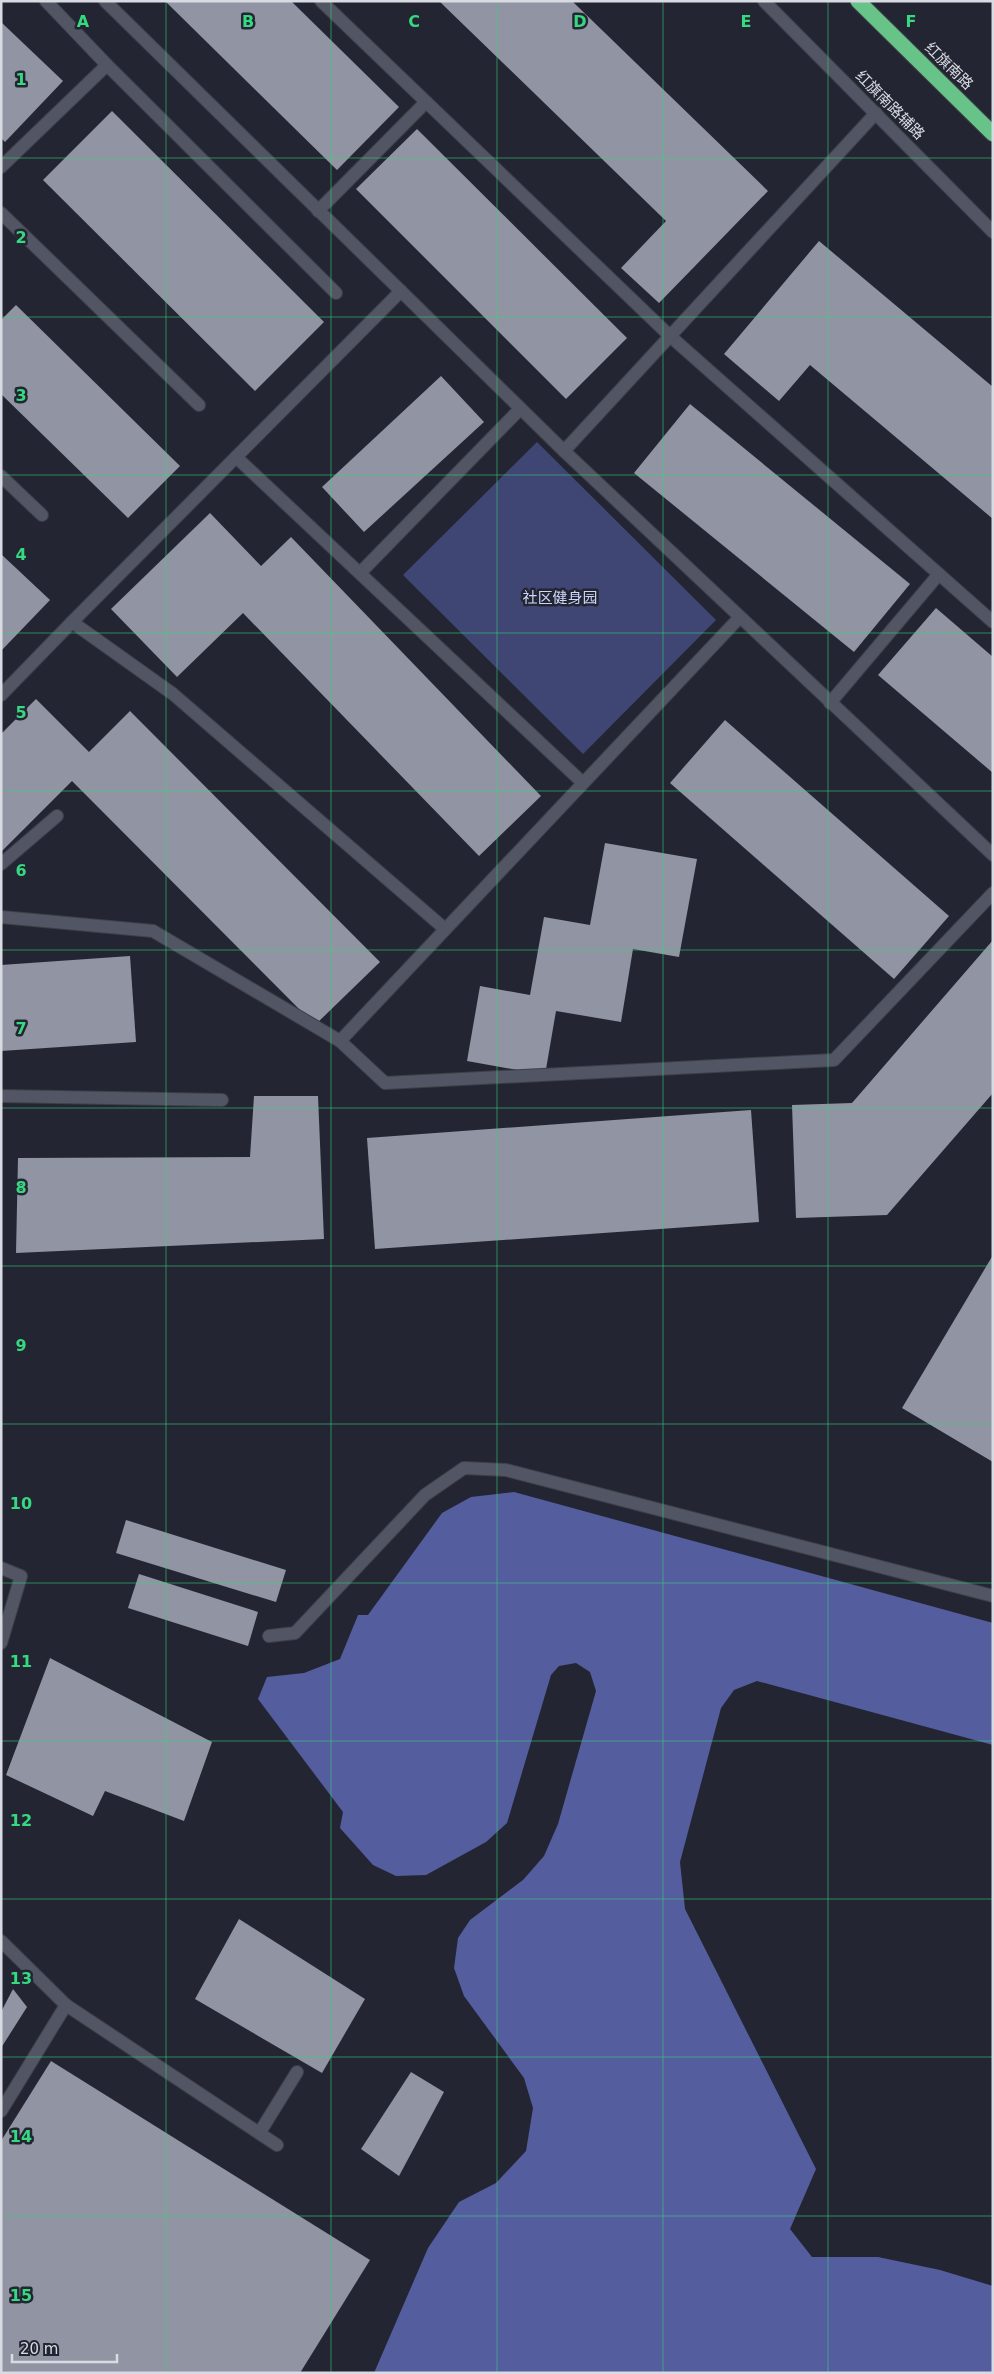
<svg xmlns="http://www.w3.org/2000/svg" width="994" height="2374" font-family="'DejaVu Sans','Noto Sans SC',sans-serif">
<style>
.green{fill:#3f4673}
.water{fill:#545d9d}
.building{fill:#9094a3}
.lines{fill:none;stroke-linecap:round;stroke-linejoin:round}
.lane-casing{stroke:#3e4049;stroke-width:14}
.street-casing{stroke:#3e4049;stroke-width:14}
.secondary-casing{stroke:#3e4049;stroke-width:14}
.highway-casing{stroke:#3e4049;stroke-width:17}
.lane{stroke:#525563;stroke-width:12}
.street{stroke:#525563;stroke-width:12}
.secondary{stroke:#525563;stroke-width:12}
.highway{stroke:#67c388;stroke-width:15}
.grid{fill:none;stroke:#36d880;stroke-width:1;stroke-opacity:0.55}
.labels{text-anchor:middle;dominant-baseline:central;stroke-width:5;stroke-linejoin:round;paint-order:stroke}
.street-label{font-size:15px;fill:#d9dbe3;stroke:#232632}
.park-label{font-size:15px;fill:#ced6fc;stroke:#232632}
.grid-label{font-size:16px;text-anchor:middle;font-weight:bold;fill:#36d880;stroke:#232632;stroke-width:5;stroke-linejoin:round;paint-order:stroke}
</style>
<rect width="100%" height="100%" fill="#232632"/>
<!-- green -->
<polygon class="green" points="537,442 716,620 583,754 403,575"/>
<!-- water -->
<polygon class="water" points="514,1492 993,1623 993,1745 757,1681 734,1690 721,1708 680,1862 685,1909 816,2169 790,2229 812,2257 878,2257 940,2270 993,2286 993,2373 374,2373 428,2248 459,2202 496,2183 526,2151 533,2108 524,2078 464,1996 454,1968 458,1938 470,1920 523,1880 544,1856 558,1824 596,1691 590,1672 576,1663 559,1666 551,1675 507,1823 486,1842 426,1875 396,1876 373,1865 340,1828 343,1812 258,1699 267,1677 304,1673 340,1659 358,1615 368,1615 442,1513 471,1497"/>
<!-- building -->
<g class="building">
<polygon points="165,1 291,1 399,107 337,170"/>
<polygon points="439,1 572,1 768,191 659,303 621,268 666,221"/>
<polygon points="1,22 63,81 5,142 1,138"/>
<polygon points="112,111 324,322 255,391 43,180"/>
<polygon points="417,129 627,338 566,399 356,189"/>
<polygon points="819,241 993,387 993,519 810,365 779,401 724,354"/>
<polygon points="16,305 180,466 128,518 1,394 1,320"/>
<polygon points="441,376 484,422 364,532 322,487"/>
<polygon points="690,404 910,584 854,652 634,473"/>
<polygon points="210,513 261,566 291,537 541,796 479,856 243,613 177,677 111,609"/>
<polygon points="1,554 50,600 1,651"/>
<polygon points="936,608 993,657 993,773 878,675"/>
<polygon points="36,699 89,752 130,711 380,962 315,1025 72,781 1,852 1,734"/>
<polygon points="725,720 949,916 894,979 670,783"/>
<polygon points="605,843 697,859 679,957 633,949 621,1022 556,1011 545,1075 467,1061 480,986 530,995 544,917 590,925"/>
<polygon points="993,940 993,1093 887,1215 796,1218 792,1105 852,1103"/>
<polygon points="130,956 136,1042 1,1051 1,965"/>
<polygon points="254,1096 318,1096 324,1239 16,1253 18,1158 250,1157"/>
<polygon points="751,1110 759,1222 375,1249 367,1138"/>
<polygon points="993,1255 993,1462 902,1408"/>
<polygon points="126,1520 286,1570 276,1602 116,1553"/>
<polygon points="139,1574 258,1612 248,1646 128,1608"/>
<polygon points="50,1658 212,1742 184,1821 105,1791 93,1816 6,1775"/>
<polygon points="239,1919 365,1999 322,2073 195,1999"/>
<polygon points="13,1989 27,2007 1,2048 1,2012"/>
<polygon points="51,2061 370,2260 300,2373 1,2373 1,2141"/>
<polygon points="411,2072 444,2092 399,2176 361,2149"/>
</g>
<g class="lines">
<defs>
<g id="lane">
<polyline points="318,211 426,102"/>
<polyline points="360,573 520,409"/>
<polyline points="1,864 57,816"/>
<polyline points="269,1636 295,1633 425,1495 464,1468 506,1470 993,1596"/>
<polyline points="1,1941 66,2005 1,2111"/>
<polyline points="66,2005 277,2145"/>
<polyline points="260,2132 297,2072"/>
</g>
<g id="street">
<polyline points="46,1 107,65 336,293"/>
<polyline points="105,1 564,451 993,855"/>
<polyline points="321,1 670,336 993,622"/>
<polyline points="1,167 107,65"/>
<polyline points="1,213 199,405"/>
<polyline points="401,291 72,622 173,694 445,929"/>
<polyline points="564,451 876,113"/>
<polyline points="236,457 583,783"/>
<polyline points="1,476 42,515"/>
<polyline points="1,695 72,622"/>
<polyline points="830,703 939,574"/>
<polyline points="1,917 153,931 340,1041 740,617"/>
<polyline points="340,1041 385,1083 834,1060 993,893"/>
<polyline points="1,1096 222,1100"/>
<polyline points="1,1568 21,1576 1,1643"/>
</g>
<polyline id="secondary" points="764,1 993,232"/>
<polyline id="highway" points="858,1 993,134"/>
</defs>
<!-- lane casing -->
<use href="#lane" class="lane-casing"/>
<!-- street casing -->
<use href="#street" class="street-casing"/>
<!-- secondary casing -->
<use href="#secondary" class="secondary-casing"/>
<!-- highway casing -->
<use href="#highway" class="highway-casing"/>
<!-- lane -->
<use href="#lane" class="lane"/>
<!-- street -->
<use href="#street" class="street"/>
<!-- secondary -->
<use href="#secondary" class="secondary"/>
<!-- highway -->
<use href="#highway" class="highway"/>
</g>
<!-- grid -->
<path class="grid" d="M166,1V2373M331,1V2373M497,1V2373M663,1V2373M828,1V2373M1,158H993M1,317H993M1,475H993M1,633H993M1,791H993M1,950H993M1,1108H993M1,1266H993M1,1424H993M1,1583H993M1,1741H993M1,1899H993M1,2057H993M1,2216H993"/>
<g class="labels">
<!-- street labels -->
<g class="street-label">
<text transform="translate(949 66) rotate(44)">红旗南路</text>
<text transform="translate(890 105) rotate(45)">红旗南路辅路</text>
</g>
<!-- park labels -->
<g class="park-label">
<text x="560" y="598">社区健身园</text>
</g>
</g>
<g class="grid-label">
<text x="83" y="27">A</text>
<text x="248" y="27">B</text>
<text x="414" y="27">C</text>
<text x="580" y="27">D</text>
<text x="746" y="27">E</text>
<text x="911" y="27">F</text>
<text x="21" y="85">1</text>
<text x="21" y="243">2</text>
<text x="21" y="401">3</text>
<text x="21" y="560">4</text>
<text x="21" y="718">5</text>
<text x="21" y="876">6</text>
<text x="21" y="1034">7</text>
<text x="21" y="1193">8</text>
<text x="21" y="1351">9</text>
<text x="21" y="1509">10</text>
<text x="21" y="1667">11</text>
<text x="21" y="1826">12</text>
<text x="21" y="1984">13</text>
<text x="21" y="2142">14</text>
<text x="21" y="2301">15</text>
</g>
<!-- border -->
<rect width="994" height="2374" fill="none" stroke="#d9dbe3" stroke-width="5"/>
<!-- scale -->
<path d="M12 2354v8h105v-8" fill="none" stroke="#d9dbe3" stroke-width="2.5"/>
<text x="20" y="2354" font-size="15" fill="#d9dbe3" stroke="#232632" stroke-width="4" paint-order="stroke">20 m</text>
</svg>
